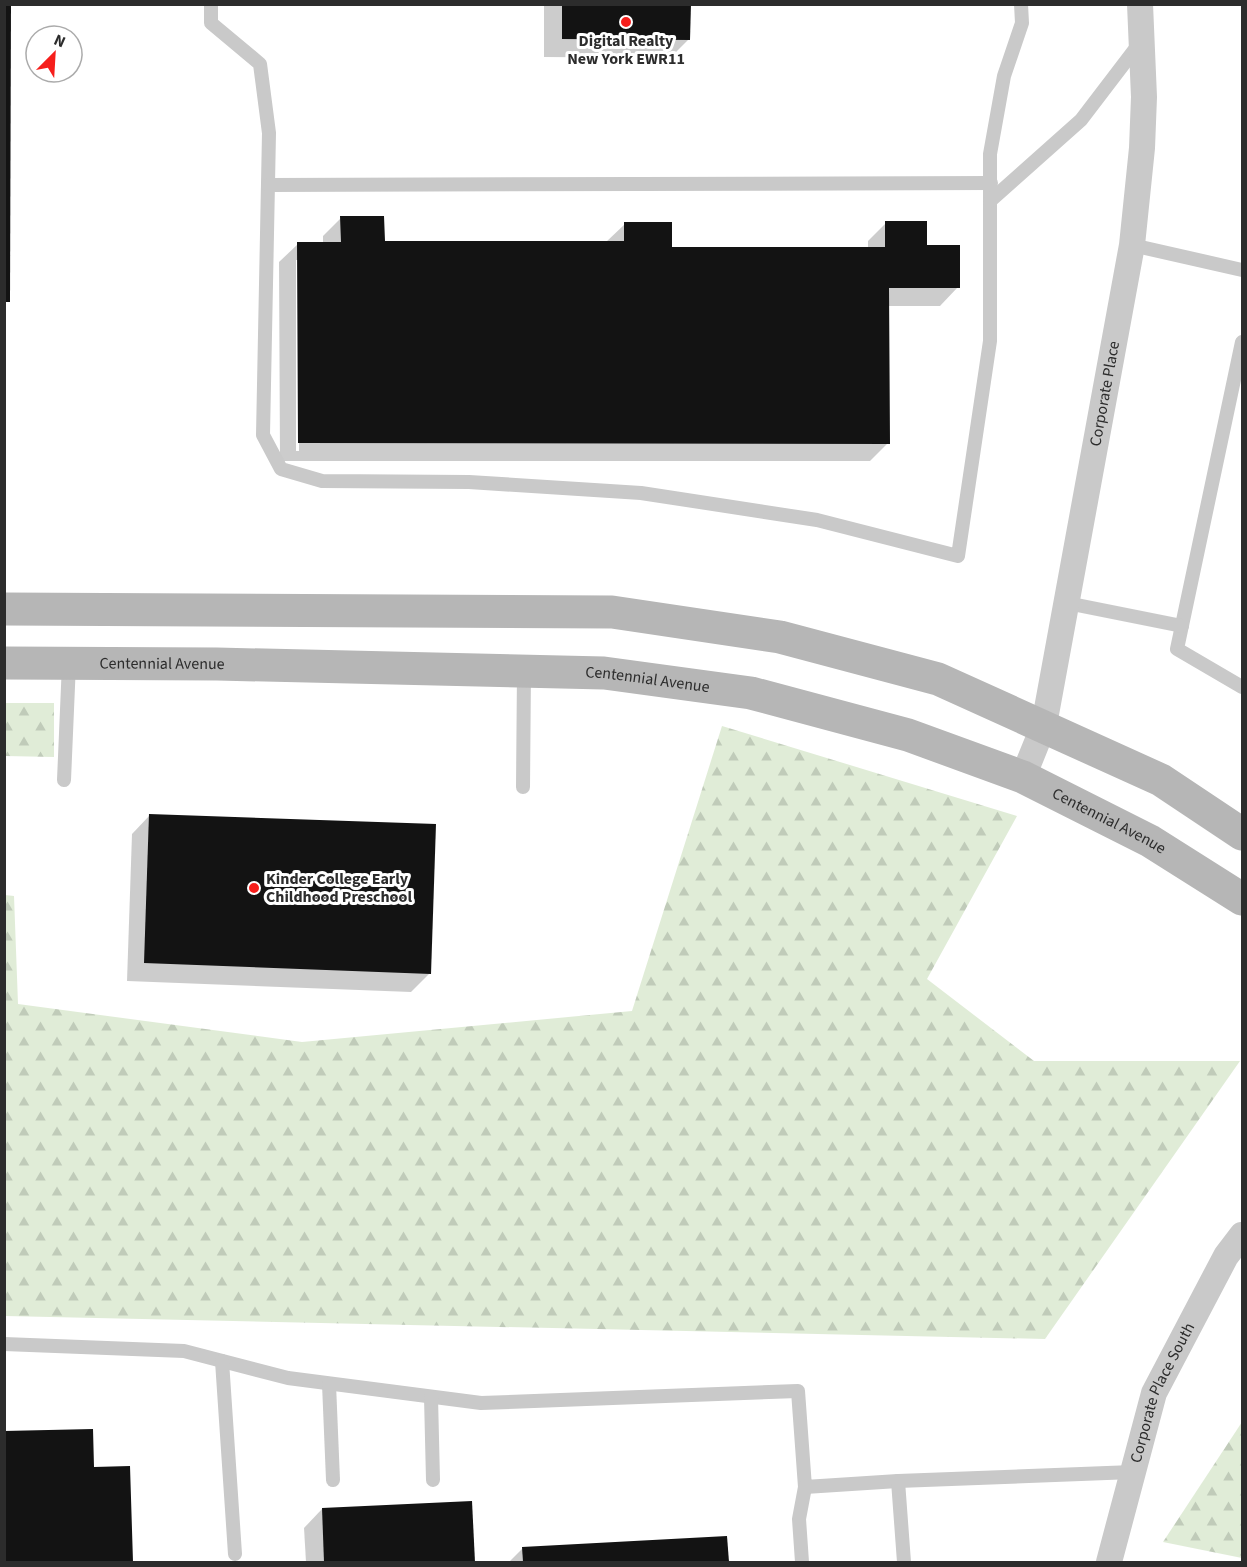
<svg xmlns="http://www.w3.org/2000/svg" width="1247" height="1567" font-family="'Source Sans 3',sans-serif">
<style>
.forest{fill:url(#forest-firs)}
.shadow{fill:#0003;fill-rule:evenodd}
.building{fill:#131313}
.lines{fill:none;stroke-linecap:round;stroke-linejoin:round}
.service{stroke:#c9c9c9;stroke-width:14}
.minor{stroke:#c9c9c9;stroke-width:26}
.secondary{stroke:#b6b6b6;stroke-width:33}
.poi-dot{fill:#f61e1b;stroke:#fff;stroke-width:2}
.labels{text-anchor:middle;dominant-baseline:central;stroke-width:6;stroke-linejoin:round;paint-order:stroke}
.poi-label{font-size:16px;font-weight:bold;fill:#2c2c2c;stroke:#fff}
.street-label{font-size:16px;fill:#2c2c2c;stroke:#fff}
</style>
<defs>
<pattern id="forest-firs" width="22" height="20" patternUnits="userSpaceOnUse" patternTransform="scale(1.5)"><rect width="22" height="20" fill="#e0ecd7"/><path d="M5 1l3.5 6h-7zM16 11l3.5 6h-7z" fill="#c0cbb9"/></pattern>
</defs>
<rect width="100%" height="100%" fill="#fff"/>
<!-- forest -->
<g class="forest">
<polygon points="5,703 54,703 54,757 5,756"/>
<polygon points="722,726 1017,816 927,979 1034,1061 1240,1061 1045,1339 5,1316 5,895 14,896 18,1004 302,1042 632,1011"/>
<polygon points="1242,1422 1242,1558 1163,1542"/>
</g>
<!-- shadow -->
<g class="shadow">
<polygon points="544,4 689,4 689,39 670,58 544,57"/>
<path d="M341,218L383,243L606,242L625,224L670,249H868V241L886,223L925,247L958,287L940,306H888V443L870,461H280L279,262L298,244H323V236ZM296,260H299V451H296Z"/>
<polygon points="150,815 430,973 411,992 127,981 132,834"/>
<polygon points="4,1433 93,1469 128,1468 131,1562 4,1562"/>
<polygon points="471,1503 473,1562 306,1562 304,1528 322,1509"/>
<polygon points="726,1537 727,1562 509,1562 522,1549"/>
</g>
<!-- building -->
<g class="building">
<polygon points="4,4 11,4 10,302 4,302"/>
<polygon points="562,4 691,4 690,40 562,39"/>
<polygon points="340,216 384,216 385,241 624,241 624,222 672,222 672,247 885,247 885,221 927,221 927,245 960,245 960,288 889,288 890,444 298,443 297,242 341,242"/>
<polygon points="149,814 436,824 431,974 144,963"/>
<polygon points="93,1429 94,1467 130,1466 133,1562 4,1562 4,1431"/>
<polygon points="472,1501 475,1562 324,1562 322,1508"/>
<polygon points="727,1536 729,1562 523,1562 522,1547"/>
</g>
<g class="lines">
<!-- service -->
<g class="service">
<polyline points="211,4 211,23 260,64 269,133 263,435 281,469 322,481 469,482 641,493 817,520 958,556 990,341 990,154 1004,76 1022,23 1021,4"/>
<polyline points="268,185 991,183"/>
<polyline points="990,201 1081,120 1139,44"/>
<polyline points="1132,245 1242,270"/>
<polyline points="1242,342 1177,649 1242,687"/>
<polyline points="1067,603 1182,626"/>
<polyline points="64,780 69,663"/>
<polyline points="523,787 524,671"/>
<polyline points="4,1344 184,1351 288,1378 481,1403 798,1391 805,1487 898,1481"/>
<polyline points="222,1361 235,1554"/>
<polyline points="329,1384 333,1480"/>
<polyline points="431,1397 433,1480"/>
<polyline points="802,1562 799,1519 805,1487"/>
<polyline points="904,1562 898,1481 1133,1472"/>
</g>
<!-- minor -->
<g class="minor">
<path id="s1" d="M1023,777L1044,725L1132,245L1142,148L1144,97L1140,4"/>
<path id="s2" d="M1109,1562L1154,1393L1226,1256L1242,1235"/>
</g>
<!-- secondary -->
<g class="secondary">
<polyline points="4,609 612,612 780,637 938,679 1161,780 1242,834"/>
<path id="s3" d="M4,663L217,664L604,673L751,693L908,735L1023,777L1150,841L1242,899"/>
</g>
</g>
<!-- markers -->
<g class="poi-dot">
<circle cx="626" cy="22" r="6"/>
<circle cx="254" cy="888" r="6"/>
</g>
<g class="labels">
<!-- poi labels -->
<g class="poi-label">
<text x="626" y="41">Digital Realty<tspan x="626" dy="18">New York EWR11</tspan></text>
<text x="266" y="879" text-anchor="start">Kinder College Early<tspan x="266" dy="18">Childhood Preschool</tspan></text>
</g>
<!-- street labels -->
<g class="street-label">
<text stroke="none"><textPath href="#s1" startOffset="393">Corporate Place</textPath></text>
<text stroke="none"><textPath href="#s3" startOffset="158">Centennial Avenue</textPath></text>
<text stroke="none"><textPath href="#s3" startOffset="644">Centennial Avenue</textPath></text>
<text stroke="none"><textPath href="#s3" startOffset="1130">Centennial Avenue</textPath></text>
<text stroke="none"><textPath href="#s2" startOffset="178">Corporate Place South</textPath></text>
</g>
</g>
<!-- border -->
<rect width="1247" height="1567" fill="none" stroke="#2c2c2c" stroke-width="12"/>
<!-- north arrow -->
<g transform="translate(54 54) rotate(24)"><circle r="28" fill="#ffffff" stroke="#ababab" stroke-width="1.5"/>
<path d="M0-4.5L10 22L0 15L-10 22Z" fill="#f61e1b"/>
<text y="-9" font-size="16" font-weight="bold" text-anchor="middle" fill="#2c2c2c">N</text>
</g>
</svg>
